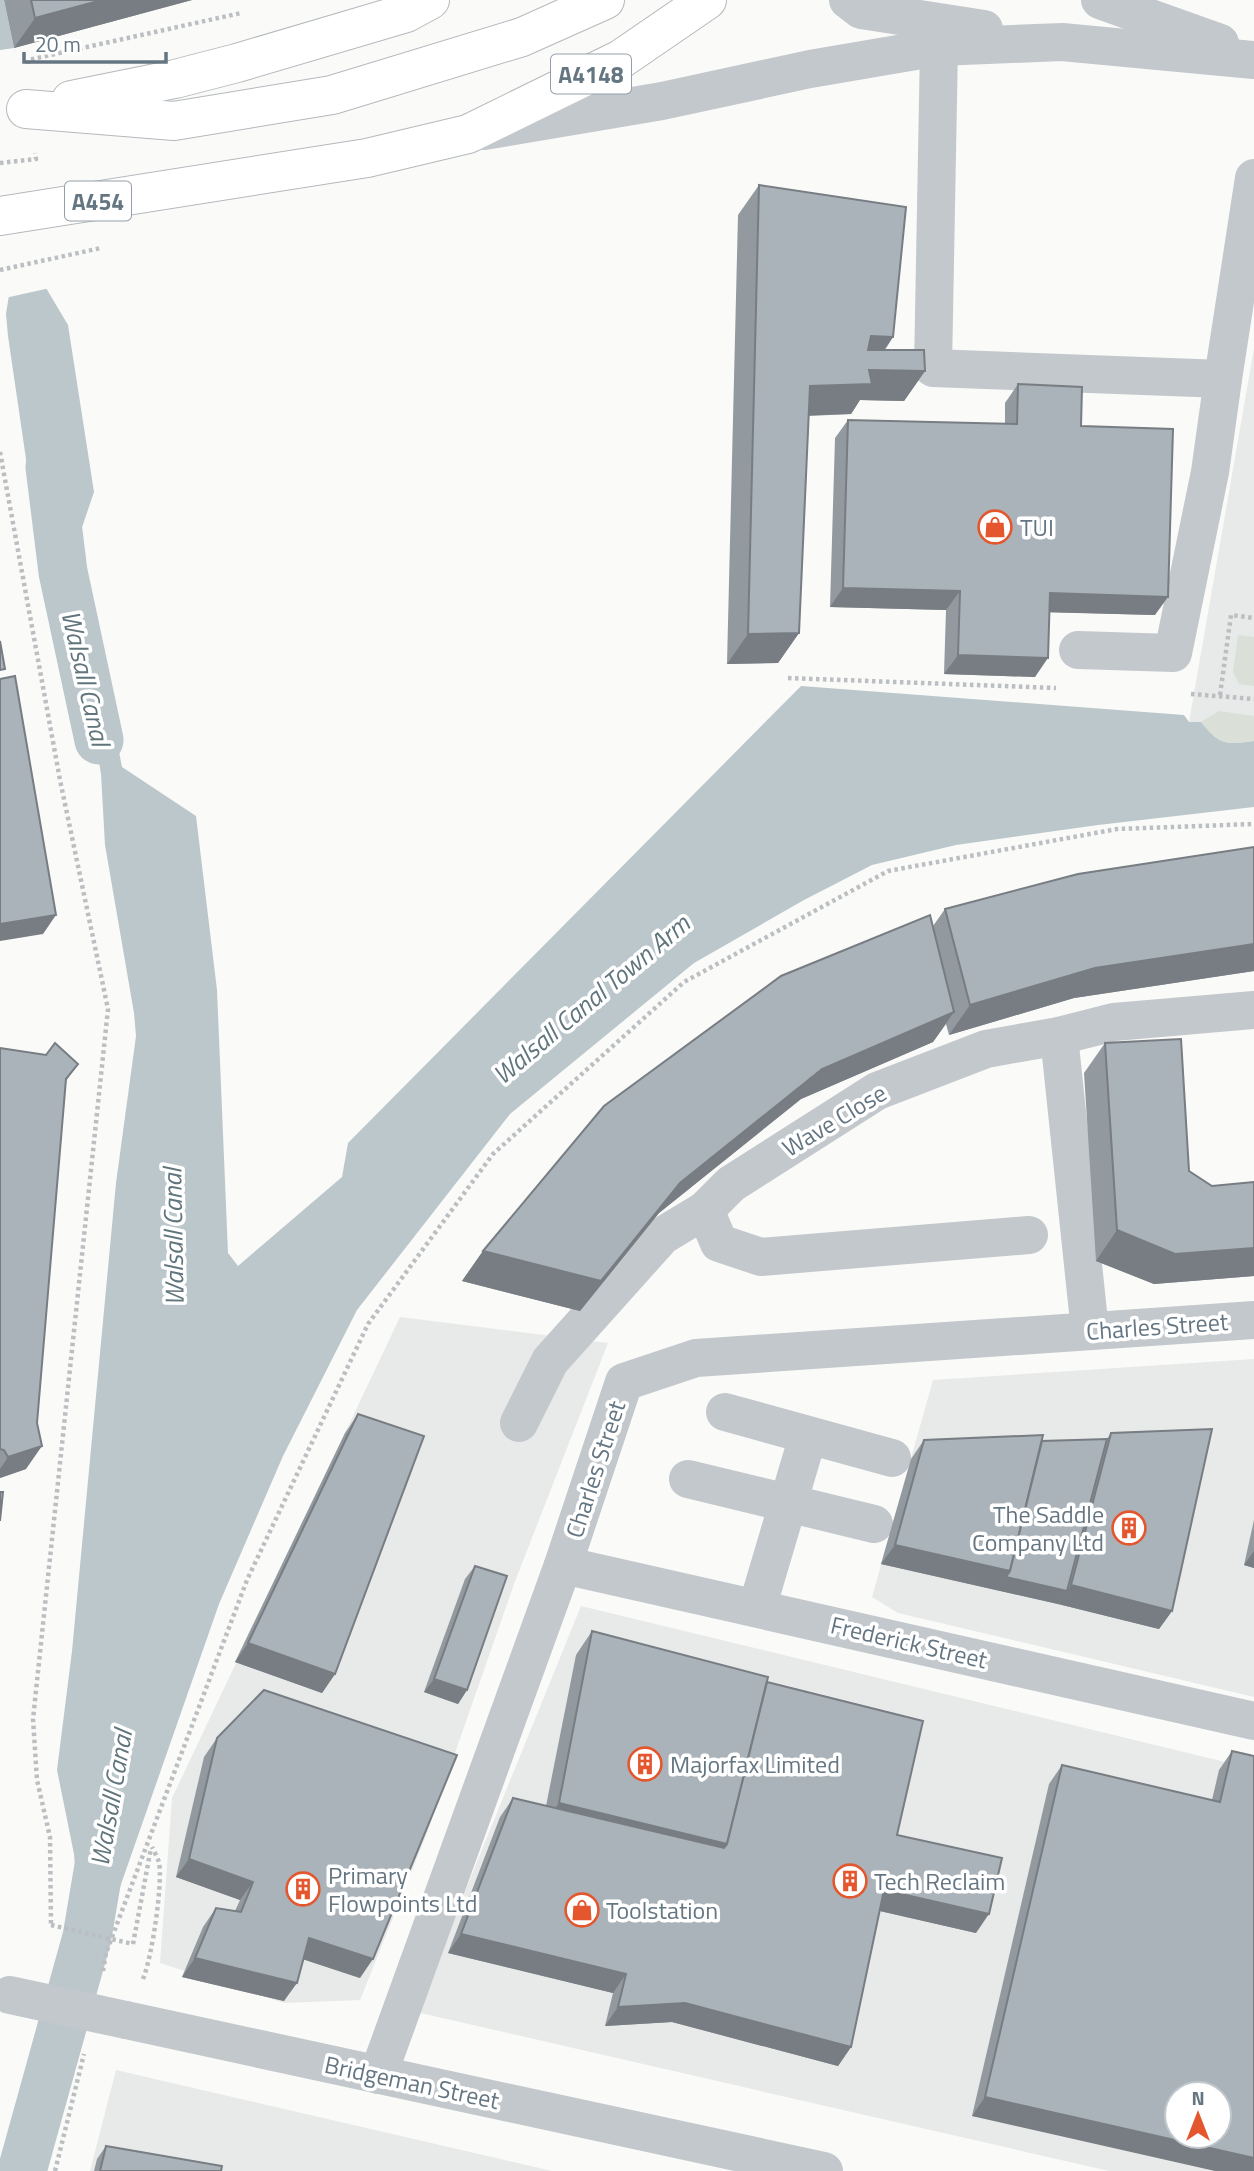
<svg xmlns="http://www.w3.org/2000/svg" width="1254" height="2171" font-family="'Titillium Web',sans-serif">
<style>
.built{fill:#e8e9e9;fill-rule:evenodd}
.green{fill:#dadfd7}
.water{fill:#bbc7cb}
.pier{fill:#fafaf8}
.lines{fill:none;stroke-linecap:round;stroke-linejoin:round}
.canal{stroke:#bbc7cb;stroke-width:49}
.highway-casing{stroke:#b4b9bd;stroke-width:40}
.path{stroke:#bbbfc2;stroke-width:4.5;stroke-dasharray:3.5 3.5;stroke-linecap:butt}
.minor{stroke:#c3c8cc;stroke-width:38}
.highway{stroke:#fff;stroke-width:38}
.path-bridge{stroke:#bbbfc2;stroke-width:4.5;stroke-dasharray:3.5 3.5;stroke-linecap:butt}
.minor-bridge{stroke:#c3c8cc;stroke-width:38}
.wall{fill:#929a9f}
.shaded-wall{fill:#777d82}
.building{fill:#aab3b9;stroke:#777d82;stroke-width:2;fill-rule:evenodd}
.labels{text-anchor:middle;dominant-baseline:central;stroke-width:7;stroke-linejoin:round;paint-order:stroke}
.shield{fill:#fff;stroke:#939fa8;stroke-width:2}
.shield-label{font-size:23px;font-weight:bold;fill:#657683}
.poi-label{font-size:24px;fill:#657683;stroke:#fff;text-anchor:start}
.street-label{font-size:24px;fill:#657683;stroke:#fff}
.water-label{font-size:26px;font-style:italic;fill:#60757c;stroke:#fff}
</style>
<rect width="100%" height="100%" fill="#fafaf8"/>
<!-- built -->
<g class="built">
<polygon points="1254,348 1254,741 1211,735 1201,722 1189,722"/>
<polygon points="400,1317 608,1343 514,1584 427,1833 360,2000 284,2003 160,1963 172,1798"/>
<polygon points="1254,1359 1254,1697 898,1613 872,1597 933,1380"/>
<path d="M581,1606L1254,1769V2171H1109L416,2012ZM1177,2094H1219V2136H1177Z"/>
<polygon points="116,2070 552,2171 90,2171"/>
</g>
<!-- green -->
<g class="green">
<polygon points="1238,635 1254,637 1254,686 1239,684 1233,672"/>
<path d="M1219,711L1254,716V741C1226,745 1219,745 1201,722Z"/>
</g>
<!-- water -->
<path class="water" d="M0,0H4L14,48L46,288L68,325L94,492L78,539L122,767L196,816L217,990L228,1253L238,1266L342,1177L348,1143L801,686L1184,715L1189,722H1201C1219,745 1226,745 1254,741V807L1098,825L956,845L872,865L804,900L694,963L510,1114L357,1310L283,1456L219,1604L105,1930L80,1924L74,1854L57,1770L72,1651L116,1183L136,1036L134,1013L105,845L101,774L63,541L32,500L8,336L6,314L9,295L0,246Z"/>
<!-- pier -->
<polygon class="pier" points="14,48 24,99 50,288 5,298 0,265 0,50"/>
<g class="lines">
<!-- canal -->
<g class="canal">
<polyline points="50,467 63,572 99,740"/>
<polyline points="22,2171 87,1937 100,1860"/>
</g>
<defs>
<g id="highway">
<polyline points="71,100 175,79 237,63 406,13 430,0"/>
<polyline points="26,109 174,121 332,95 522,37 605,0"/>
<polyline points="0,216 367,158 468,134 621,59 707,0"/>
</g>
</defs>
<!-- highway casing -->
<use href="#highway" class="highway-casing"/>
<!-- path -->
<g class="path">
<polyline points="28,64 28,60 241,13"/>
<polyline points="0,163 36,159 35,153"/>
<polyline points="0,270 101,248"/>
<polyline points="0,452 60,780 108,1009 33,1719 37,1780 50,1837 51,1925"/>
<polyline points="788,678 1056,688"/>
<polyline points="1191,694 1254,699"/>
<polyline points="1220,695 1231,615 1254,618"/>
<polyline points="133,1944 151,1848"/>
<polyline points="103,1971 106,1953 247,1580 368,1324 493,1154 684,982 888,871 1117,829 1254,824"/>
<path d="M143,1979C152,1957 163,1884 159,1862C157,1857 154,1851 152,1847"/>
<polyline points="55,2171 84,2054"/>
</g>
<!-- minor -->
<g class="minor">
<polyline points="848,0 861,10 984,29"/>
<polyline points="1100,0 1220,43"/>
<polyline points="939,47 933,368 1223,379 1254,178"/>
<polyline points="484,131 662,101 810,69 939,47 1062,42 1254,60"/>
<polyline points="1078,650 1173,653 1210,472 1223,379"/>
<polyline points="705,1210 719,1243 761,1257 1029,1235"/>
<polyline points="1090,1331 1059,1036 1114,1022 1254,1010"/>
<polyline points="725,1412 892,1458"/>
<polyline points="519,1423 550,1361 662,1236 705,1210 731,1184 877,1091 986,1049 1059,1036"/>
<polyline points="688,1479 874,1524"/>
<polyline points="563,1565 1254,1721"/>
<polyline points="757,1608 808,1436"/>
<polyline points="126,2020 824,2171"/>
<polyline points="378,2075 563,1565 624,1382 696,1358 1254,1320"/>
</g>
<!-- highway -->
<use href="#highway" class="highway"/>
<!-- path-bridge -->
<polyline class="path-bridge" points="51,1925 133,1944"/>
<!-- minor-bridge -->
<polyline class="minor-bridge" points="10,1995 126,2020"/>
</g>
<!-- wall -->
<g class="wall">
<polygon points="4,0 192,0 14,48"/>
<polygon points="759,185 893,337 885,350 925,371 904,401 860,400 851,414 809,416 799,633 778,663 727,664 738,215"/>
<polygon points="1018,384 1081,426 1155,615 1049,612 1035,677 944,674 946,610 830,607 835,438 848,420 1005,424 1005,403"/>
<polygon points="1254,847 1254,971 1074,998 949,1035 946,1024 933,1042 801,1099 659,1213 580,1311 462,1281 483,1251 933,926 945,909"/>
<polygon points="1105,1043 1189,1171 1212,1186 1254,1182 1254,1276 1154,1284 1096,1261 1084,1073"/>
<polygon points="0,1048 78,1064 66,1081 26,1469 0,1478"/>
<polygon points="358,1414 335,1674 322,1693 235,1662 345,1433"/>
<polygon points="1111,1433 1172,1611 1159,1629 1058,1604 881,1564 911,1459 924,1440 1042,1441 1107,1439"/>
<polygon points="1254,1520 1254,1568 1244,1565"/>
<polygon points="475,1566 467,1690 458,1704 424,1692 465,1579"/>
<polygon points="592,1631 767,1682 897,1835 976,1933 880,1911 851,2047 838,2066 672,2022 605,2026 613,1993 448,1953 500,1817 513,1798 546,1806 576,1655"/>
<polygon points="217,1738 360,1978 303,1959 284,2001 182,1977 203,1927 216,1908 235,1911 240,1900 176,1877 204,1757"/>
<polygon points="1232,1751 1254,2171 972,2116 1049,1784 1062,1765 1212,1800 1219,1770"/>
<polygon points="106,2146 221,2171 94,2171 97,2159"/>
</g>
<!-- shaded-wall -->
<g class="shaded-wall">
<polygon points="102,0 192,0 14,48 35,18"/>
<polygon points="871,336 893,337 872,367 850,366"/>
<polygon points="869,370 925,371 904,401 860,400 851,414 789,416 810,386"/>
<polygon points="843,588 960,591 946,610 830,607"/>
<polygon points="1050,593 1168,597 1155,615 1037,612"/>
<polygon points="799,633 778,663 727,664 748,634"/>
<polygon points="958,655 1048,658 1035,677 944,674"/>
<polygon points="56,915 43,934 0,941 0,924"/>
<polygon points="1254,944 1254,971 1074,998 949,1035 970,1005 1095,968"/>
<polygon points="954,1012 933,1042 801,1099 659,1213 580,1311 462,1281 483,1251 680,1183 822,1069"/>
<polygon points="1117,1230 1254,1248 1254,1276 1154,1284 1096,1261"/>
<polygon points="42,1446 26,1469 0,1478 0,1469 8,1457"/>
<polygon points="895,1545 1010,1571 1067,1591 1058,1604 881,1564"/>
<polygon points="1254,1551 1254,1568 1244,1565"/>
<polygon points="1071,1585 1172,1611 1159,1629 1058,1604"/>
<polygon points="248,1643 335,1674 322,1693 235,1662"/>
<polygon points="434,1679 467,1690 458,1704 424,1692"/>
<polygon points="559,1803 727,1844 711,1867 542,1827"/>
<polygon points="189,1859 253,1882 240,1900 176,1877"/>
<polygon points="884,1890 989,1914 976,1933 871,1909"/>
<polygon points="461,1934 626,1974 613,1993 448,1953"/>
<polygon points="309,1938 373,1959 360,1978 296,1957"/>
<polygon points="195,1958 297,1983 284,2001 182,1977"/>
<polygon points="685,2003 851,2047 838,2066 672,2022 605,2026 618,2007"/>
<polygon points="985,2097 1254,2158 1254,2171 1215,2171 972,2116"/>
</g>
<!-- building -->
<g class="building">
<polygon points="31,0 102,0 35,18"/>
<polygon points="759,185 906,207 893,337 871,336 868,350 924,350 925,371 869,370 872,384 810,386 799,633 748,634"/>
<polygon points="1018,384 1082,387 1081,426 1173,429 1168,597 1050,593 1048,658 958,655 960,591 843,588 848,420 1017,424"/>
<polygon points="0,641 5,669 0,670"/>
<polygon points="15,676 56,915 0,924 0,679"/>
<polygon points="1254,847 1254,944 1095,968 970,1005 945,909 1078,874"/>
<polygon points="930,915 954,1012 822,1069 680,1183 601,1281 483,1251 604,1106 781,976"/>
<polygon points="1181,1039 1189,1171 1212,1186 1254,1182 1254,1248 1175,1254 1117,1230 1105,1043"/>
<polygon points="55,1043 78,1064 66,1079 37,1423 42,1446 8,1457 4,1450 0,1449 0,1048 46,1055"/>
<polygon points="358,1414 424,1436 335,1674 248,1643"/>
<polygon points="1212,1429 1172,1611 1071,1585 1111,1433"/>
<polygon points="1043,1435 1010,1571 895,1545 924,1440"/>
<polygon points="1107,1439 1067,1591 1006,1577 1010,1571 1042,1441"/>
<polygon points="0,1492 3,1492 0,1521"/>
<polygon points="475,1566 507,1576 467,1690 434,1679"/>
<polygon points="592,1631 768,1677 727,1844 559,1803"/>
<polygon points="767,1682 923,1721 897,1835 1002,1858 989,1914 884,1890 851,2047 685,2003 618,2007 626,1974 461,1934 513,1798 724,1848 727,1844"/>
<polygon points="264,1690 457,1755 373,1959 309,1938 297,1983 195,1958 216,1908 241,1912 253,1882 189,1859 217,1738"/>
<path d="M1232,1751L1254,1756V2158L985,2097L1062,1765L1220,1802ZM1177,2094H1219V2136H1177Z"/>
<polygon points="106,2146 222,2166 221,2171 100,2171"/>
</g>
<!-- icons -->
<defs>
<symbol id="shop-ring" viewBox="-11 -11 22 22"><circle r="9.5" fill="#fff" stroke="#e4572e" stroke-width="1.5"/><path d="M-5-2.5h2.3a2.7 3.5 0 0 1 5.4 0H5L5.5 6h-11ZM-1.5-2.5h3a1.5 2.3 0 0 0-3 0Z" fill="#e4572e"/></symbol>
<symbol id="building-ring" viewBox="-11 -11 22 22"><circle r="9.5" fill="#fff" stroke="#e4572e" stroke-width="1.5"/><path d="M-4-6H4V6H1V3H-1V6H-4ZM-2.5-4.3h1.7v1.8h-1.7ZM.8-4.3h1.7v1.8H.8ZM-2.5-1h1.7V.8h-1.7ZM.8-1h1.7V.8H.8Z" fill="#e4572e"/></symbol>
</defs>
<g fill-rule="evenodd">
<use href="#shop-ring" x="976" y="508" width="38" height="38"/>
<use href="#building-ring" x="1110" y="1509" width="38" height="38"/>
<use href="#building-ring" x="626" y="1745" width="38" height="38"/>
<use href="#building-ring" x="831" y="1862" width="38" height="38"/>
<use href="#building-ring" x="284" y="1870" width="38" height="38"/>
<use href="#shop-ring" x="563" y="1891" width="38" height="38"/>
</g>
<g class="labels">
<!-- shield labels -->
<g class="shield">
<rect x="551" y="54.5" width="80" height="39" rx="5"/>
<rect x="65" y="181.5" width="66" height="39" rx="5"/>
</g>
<g class="shield-label">
<text x="591" y="74">A4148</text>
<text x="98" y="201">A454</text>
</g>
<!-- poi labels -->
<g class="poi-label">
<text x="1020" y="527">TUI</text>
<text x="1104" y="1514" text-anchor="end">The Saddle<tspan x="1104" dy="28">Company Ltd</tspan></text>
<text x="670" y="1764">Majorfax Limited</text>
<text x="328" y="1875">Primary<tspan x="328" dy="28">Flowpoints Ltd</tspan></text>
<text x="874" y="1881">Tech Reclaim</text>
<text x="606" y="1910">Toolstation</text>
</g>
<!-- street labels -->
<g class="street-label">
<text transform="translate(834 1120) rotate(-31)">Wave Close</text>
<text transform="translate(1157 1326) rotate(-4)">Charles Street</text>
<text transform="translate(595 1469) rotate(-72)">Charles Street</text>
<text transform="translate(909 1642) rotate(13)">Frederick Street</text>
<text transform="translate(412 2082) rotate(12)">Bridgeman Street</text>
</g>
<!-- water labels -->
<g class="water-label">
<text transform="translate(86 678) rotate(77)">Walsall Canal</text>
<text transform="translate(591 999) rotate(-40)">Walsall Canal Town Arm</text>
<text transform="translate(173 1237) rotate(-91)">Walsall Canal</text>
<text transform="translate(111 1798) rotate(-80)">Walsall Canal</text>
</g>
</g>
<!-- north arrow -->
<g transform="translate(1198 2115)"><circle r="33" fill="#ffffff" stroke="#c1c8cd" stroke-width="2"/>
<path d="M0-5L12 26L0 18L-12 26Z" fill="#e4572e"/>
<text y="-10" font-size="19" font-weight="bold" text-anchor="middle" fill="#657683">N</text>
</g>
<!-- scale -->
<path d="M24 52v10h142v-10" fill="none" stroke="#657683" stroke-width="3.5"/>
<text x="35" y="52" font-size="21" fill="#657683" stroke="#ffffff" stroke-width="5" paint-order="stroke">20 m</text>
</svg>
